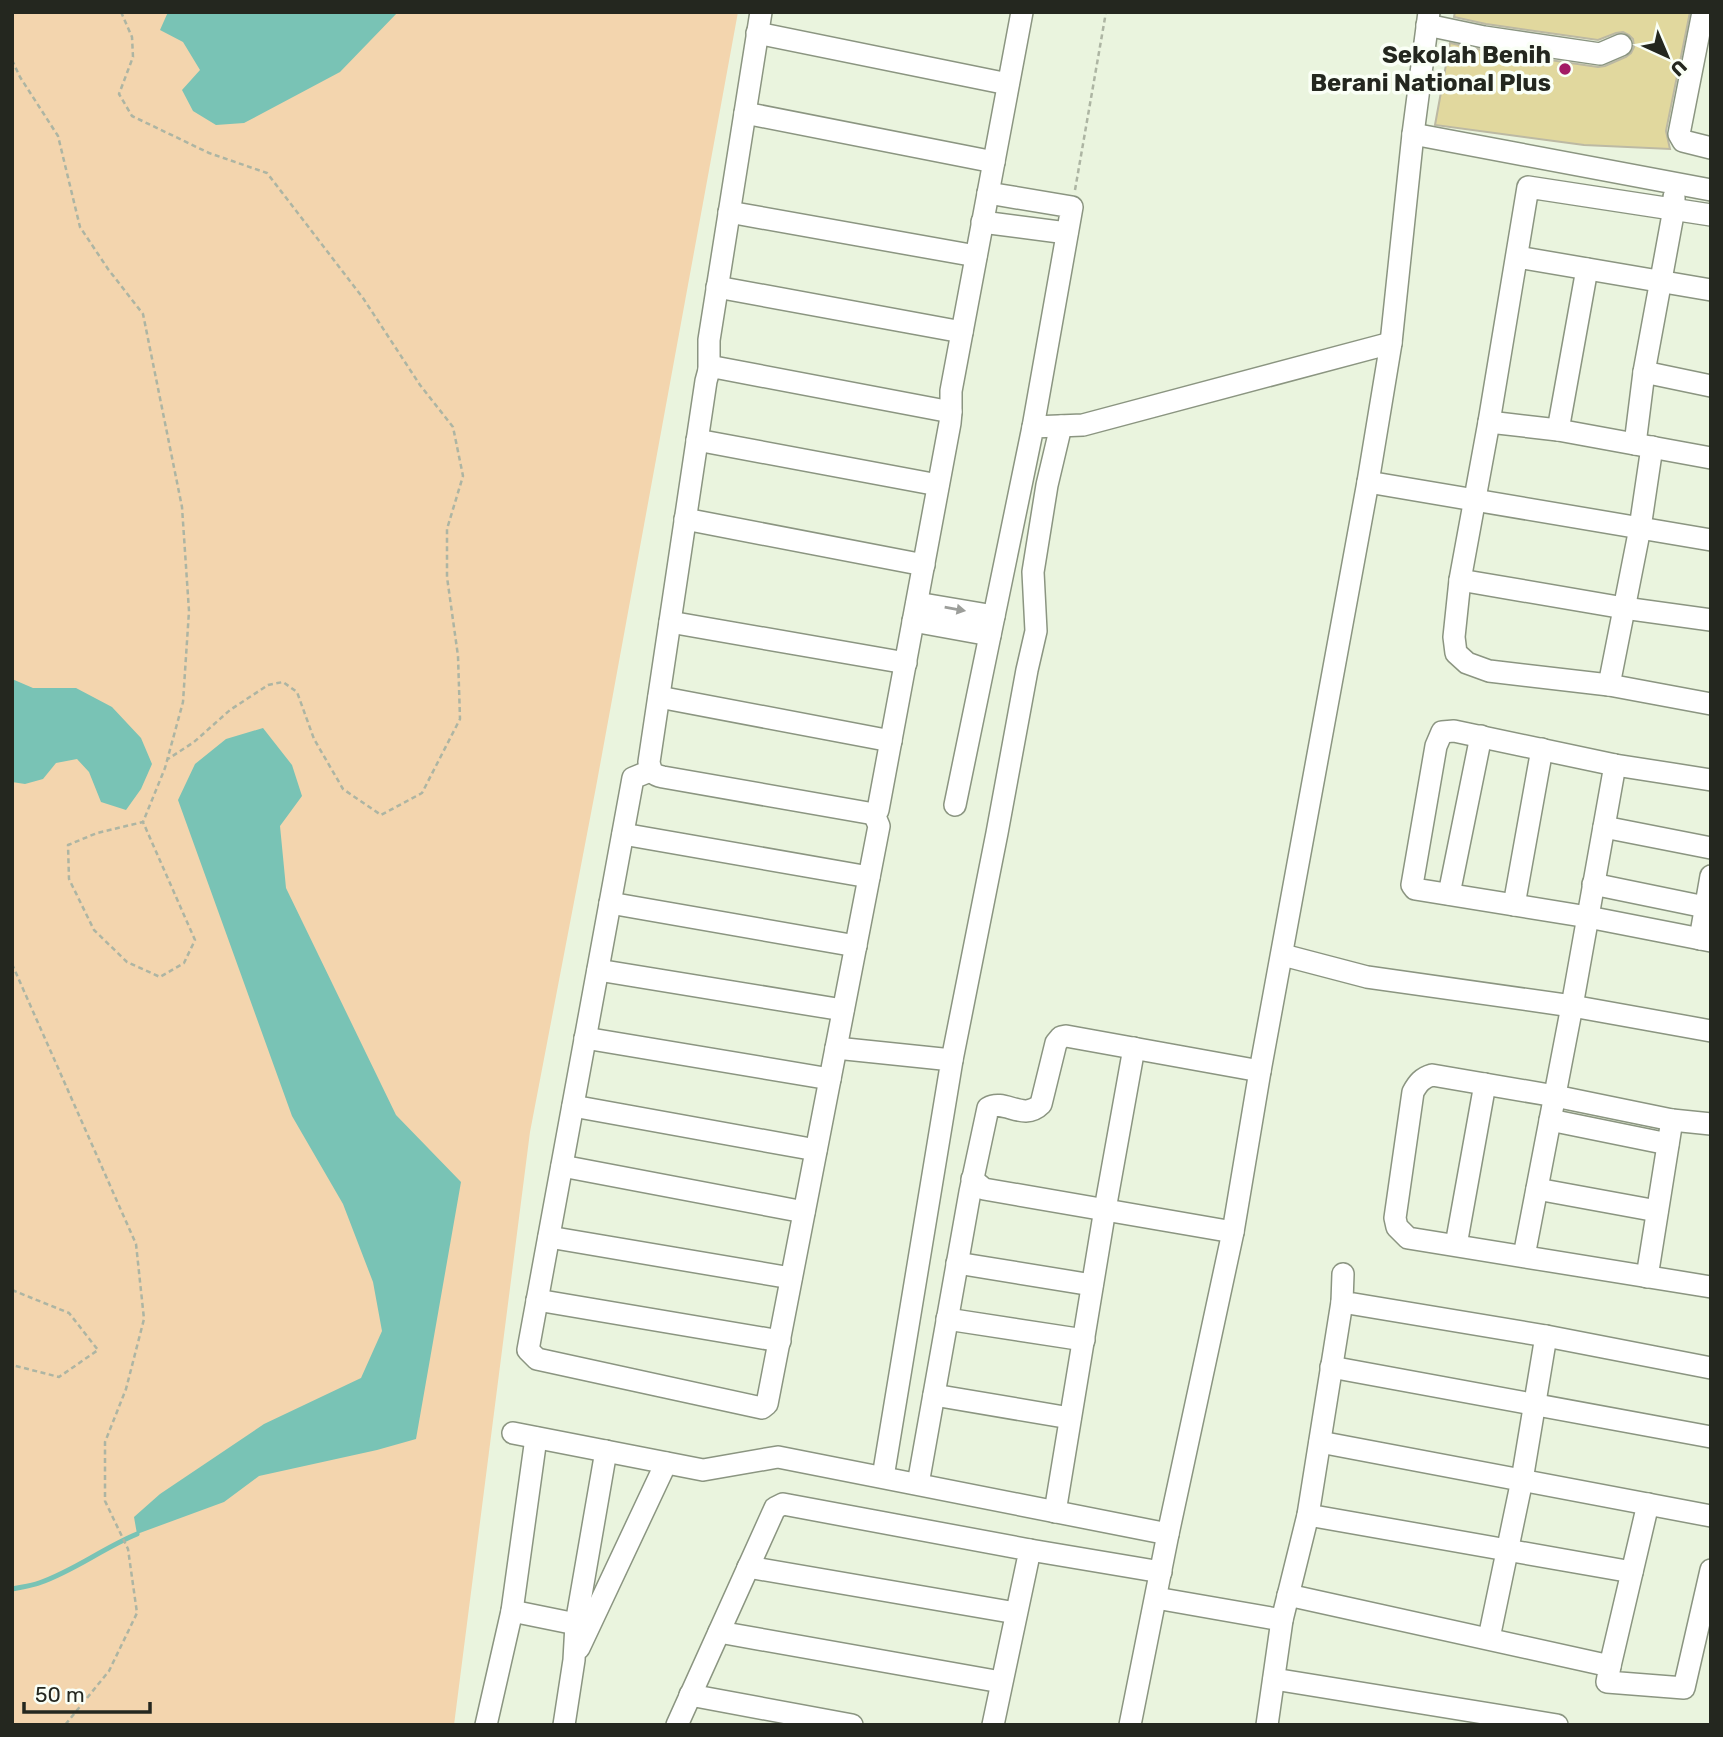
<svg xmlns="http://www.w3.org/2000/svg" width="1723" height="1737" font-family="Rubik,sans-serif">
<style>
.green{fill:#f3d5ae}
.water{fill:#79c3b5}
.lines{fill:none;stroke-linecap:round;stroke-linejoin:round}
.stream{stroke:#79c3b5;stroke-width:5}
.building{fill:#e1d89e;stroke:#bcb9a3;stroke-width:2}
.minor-casing{stroke:#8b9581;stroke-width:24}
.path{stroke:#adb5a3;stroke-width:2.5;stroke-dasharray:5 3.5;stroke-linecap:butt}
.minor{stroke:#fff;stroke-width:21}
.oneway{fill:#9c9e9a}
.poi-dot{fill:#a31b65;stroke:#fafff6;stroke-width:2.5}
.labels{text-anchor:middle;dominant-baseline:central;stroke-width:7;stroke-linejoin:round;paint-order:stroke}
.poi-label{font-size:24px;font-weight:bold;fill:#24271f;stroke:#fafff6;text-anchor:end}
</style>
<rect width="100%" height="100%" fill="#eaf4de"/>
<!-- green -->
<polygon class="green" points="12,12 738,12 596,787 530,1132 454,1725 12,1725"/>
<!-- water -->
<g class="water">
<polygon points="168,12 398,12 340,72 244,123 216,125 193,111 182,90 200,70 183,42 160,30"/>
<polygon points="12,679 33,688 76,688 112,707 141,738 152,764 141,789 126,810 101,802 89,772 77,759 56,763 43,779 25,784 12,782"/>
<polygon points="263,728 292,765 302,796 280,826 286,888 396,1115 461,1182 416,1439 377,1450 259,1476 224,1502 137,1534 134,1517 160,1494 264,1424 361,1378 382,1331 373,1282 343,1204 292,1116 178,800 195,764 226,739"/>
</g>
<g class="lines">
<!-- stream -->
<path class="stream" d="M12,1589C21,1587 31,1586 39,1583C74,1571 103,1548 137,1534"/>
</g>
<!-- building -->
<polygon class="building" points="1455,12 1690,12 1666,131 1670,149 1584,145 1435,125 1450,43 1482,50 1598,67 1605,66 1626,57 1631,53 1634,47 1633,39 1629,35 1623,32 1616,33 1598,40 1486,24 1454,17"/>
<g class="lines">
<defs>
<g id="minor">
<polyline points="1703,12 1679,134 1683,141 1711,148"/>
<polyline points="1427,25 1484,37 1600,54 1621,45"/>
<polyline points="757,33 1008,84"/>
<polyline points="745,113 994,162"/>
<polyline points="1413,134 1711,190"/>
<polyline points="988,193 1072,207 1033,427"/>
<polyline points="729,212 976,256"/>
<polyline points="1711,215 1528,187 1489,422 1460,580 1454,637 1456,653 1467,663 1489,671 1609,685 1711,704"/>
<polyline points="982,222 1067,233"/>
<polyline points="1517,257 1711,290"/>
<polyline points="717,287 962,332"/>
<path d="M714,367L951,412L950,423L878,810L874,814L663,777C653,775 651,772 649,762L706,381L709,370Z"/>
<polyline points="709,370 709,340 761,12"/>
<polyline points="1644,372 1711,386"/>
<polyline points="951,412 951,391 1022,12"/>
<polyline points="1489,422 1558,430 1711,458"/>
<polyline points="1558,430 1587,269"/>
<polyline points="697,440 938,485"/>
<polyline points="1635,444 1644,372 1674,209 1674,197"/>
<polyline points="1368,482 1711,540"/>
<polyline points="685,519 924,565"/>
<polyline points="1460,580 1624,608 1711,620"/>
<polyline points="917,603 994,616"/>
<polyline points="913,621 990,635"/>
<polyline points="670,622 906,663"/>
<polyline points="1609,685 1640,528 1652,447"/>
<polyline points="659,697 891,741"/>
<polyline points="650,771 633,778 528,1350 537,1359 762,1408 767,1404 836,1048 952,1060 883,1477"/>
<polyline points="1711,780 1615,765 1454,731 1442,732 1436,746 1412,885 1415,889 1588,917 1711,941"/>
<polyline points="955,805 1033,427 1083,425 1391,343"/>
<polyline points="1604,827 1711,848"/>
<polyline points="623,834 869,877"/>
<polyline points="1593,884 1705,907"/>
<polyline points="1449,894 1481,736"/>
<polyline points="610,903 856,946"/>
<polyline points="1514,905 1542,749"/>
<polyline points="1700,939 1711,876"/>
<polyline points="1283,955 1367,977 1572,1006 1711,1031"/>
<polyline points="598,970 843,1010"/>
<polyline points="585,1038 830,1079"/>
<polyline points="836,1048 879,826 874,814"/>
<polyline points="952,1060 997,833 1027,670 1036,631 1033,572 1047,485 1061,426"/>
<polyline points="573,1106 816,1150"/>
<polyline points="1550,1120 1668,1144"/>
<path d="M1711,1124L1672,1120L1555,1096L1432,1075C1422,1078 1418,1083 1413,1092L1395,1218L1397,1227L1408,1238L1711,1287"/>
<polyline points="562,1166 804,1212"/>
<polyline points="972,1179 984,1189 1233,1232"/>
<polyline points="1537,1189 1657,1211"/>
<polyline points="549,1237 791,1278"/>
<polyline points="1456,1245 1485,1084"/>
<polyline points="1524,1256 1572,1006 1615,765"/>
<polyline points="957,1263 1092,1285"/>
<polyline points="1343,1274 1342,1302 1546,1336 1711,1368"/>
<polyline points="1647,1277 1672,1120"/>
<polyline points="537,1300 780,1341"/>
<polyline points="947,1319 1084,1340"/>
<polyline points="1331,1367 1711,1437"/>
<polyline points="934,1395 1070,1418"/>
<polyline points="513,1433 703,1470 778,1457 1168,1534"/>
<polyline points="1320,1442 1711,1516"/>
<path d="M918,1484L970,1192L988,1108C1005,1098 1023,1122 1041,1104L1056,1043L1061,1037L1066,1036L1260,1071"/>
<polyline points="1055,1512 1104,1215 1134,1048"/>
<polyline points="1308,1515 1632,1572"/>
<polyline points="1030,1550 1161,1572"/>
<polyline points="748,1567 1016,1613"/>
<polyline points="1288,1595 1610,1666 1607,1682 1684,1688 1711,1570"/>
<polyline points="1156,1598 1282,1620"/>
<polyline points="512,1611 576,1624"/>
<polyline points="719,1632 1001,1682"/>
<polyline points="1489,1638 1522,1480 1546,1336"/>
<polyline points="579,1648 666,1463"/>
<polyline points="1610,1666 1648,1504"/>
<polyline points="1274,1679 1557,1725"/>
<polyline points="690,1695 852,1725"/>
<polyline points="486,1725 512,1611 536,1438"/>
<polyline points="564,1725 574,1660 576,1624 606,1451"/>
<polyline points="677,1725 775,1508 783,1504 1030,1550 993,1725"/>
<polyline points="1130,1725 1168,1534 1233,1232 1260,1071 1368,482 1391,343 1413,134 1429,12"/>
<polyline points="1267,1725 1282,1620 1308,1515 1342,1302"/>
</g>
</defs>
<!-- minor casing -->
<use href="#minor" class="minor-casing"/>
<!-- path -->
<g class="path">
<polyline points="121,12 132,37 133,57 119,94 132,116 209,153 267,173 363,298 420,385 453,427 463,476 447,529 447,577 458,656 460,719 422,793 381,815 343,789 314,739 297,692 283,682 268,685 230,710 194,742 168,759"/>
<polyline points="12,60 20,77 58,136 80,227 108,269 143,314 182,507 189,611 183,702 165,768 143,822 97,833 68,845 69,879 94,930 127,962 160,977 184,963 195,940 143,822"/>
<polyline points="1075,190 1106,12"/>
<polyline points="12,964 136,1244 144,1319 126,1389 105,1442 105,1501 128,1549 137,1613 109,1671 65,1725"/>
<polyline points="12,1290 69,1313 98,1350 59,1377 12,1365"/>
</g>
<!-- minor -->
<use href="#minor" class="minor"/>
</g>
<!-- one-way arrows -->
<defs><path id="oneway-solid" d="M-6-.8H1V-3.2L6.5 0L1 3.2V.8H-6Z" transform="scale(1.75)"/></defs>
<use class="oneway" href="#oneway-solid" transform="translate(955 609) rotate(10)"/>
<!-- markers -->
<circle class="poi-dot" cx="1565" cy="69" r="7"/>
<g class="labels">
<!-- poi labels -->
<g class="poi-label">
<text x="1551" y="55">Sekolah Benih<tspan x="1551" dy="28">Berani National Plus</tspan></text>
</g>
</g>
<!-- border -->
<rect width="1723" height="1737" fill="none" stroke="#24271f" stroke-width="28"/>
<!-- north arrow -->
<g transform="translate(1667 56) rotate(136)" stroke="#fafff6" stroke-width="5" paint-order="stroke">
<path d="M0-5L12 26L0 18L-12 26Z" fill="#24271f"/>
<text y="-10" font-size="19" font-weight="bold" text-anchor="middle" fill="#24271f">U</text>
</g>
<!-- scale -->
<path d="M24 1702v10h126v-10" fill="none" stroke="#24271f" stroke-width="3.5"/>
<text x="35" y="1702" font-size="21" fill="#24271f" stroke="#fafff6" stroke-width="5" paint-order="stroke">50 m</text>
</svg>
